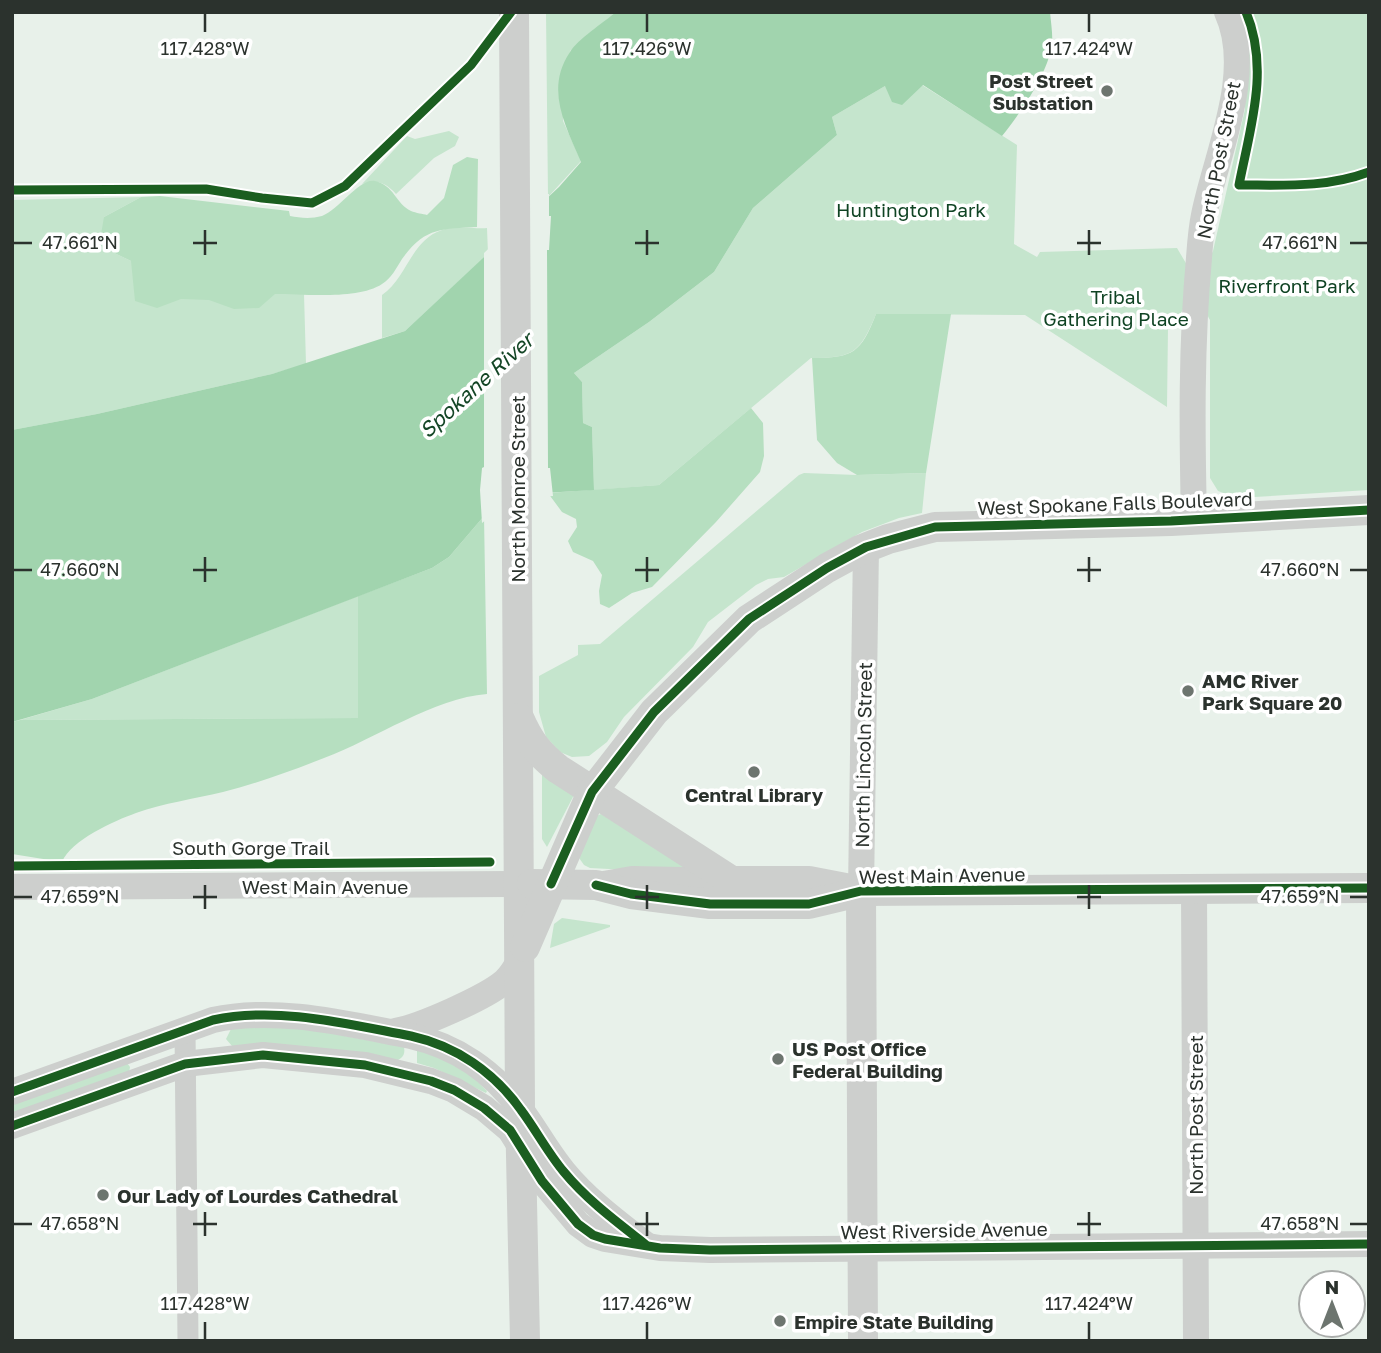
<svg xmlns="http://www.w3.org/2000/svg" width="1381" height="1353" font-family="'Golos Text',sans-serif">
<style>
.green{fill:#c5e5cd}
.forest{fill:#b6dfc0}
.water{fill:#a1d4ae}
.pier{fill:#e8f1ea}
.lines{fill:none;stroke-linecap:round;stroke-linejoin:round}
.minor{stroke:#cdcfcd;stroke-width:21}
.tertiary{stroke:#cdcfcd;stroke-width:26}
.secondary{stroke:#cdcfcd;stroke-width:30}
.cycleway-casing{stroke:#fff;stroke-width:13}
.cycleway{stroke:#1b5e20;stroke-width:9}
.ticks{fill:none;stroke:#2b322d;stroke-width:2.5}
.poi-dot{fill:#6d756f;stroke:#fff;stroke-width:2.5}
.labels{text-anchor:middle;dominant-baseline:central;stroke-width:7;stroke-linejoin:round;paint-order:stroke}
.poi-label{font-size:19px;font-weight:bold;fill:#2b322d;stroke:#fff;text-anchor:start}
.street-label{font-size:19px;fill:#2b322d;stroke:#fff}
.park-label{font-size:19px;fill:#0f4323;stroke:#fff}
.water-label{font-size:21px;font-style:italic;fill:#144626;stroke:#fff}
.ticks-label{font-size:18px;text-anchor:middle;fill:#2b322d;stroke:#fff;stroke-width:7;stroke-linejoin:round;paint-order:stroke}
</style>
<rect width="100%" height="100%" fill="#e8f1ea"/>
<!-- green -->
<g class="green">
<polygon points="546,12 616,12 570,51 563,121 581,161 548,197"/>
<path d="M1237,12H1369V490L1237,498L1218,491L1210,478V320C1200,304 1205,267 1213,251L1245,109Z"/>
<path d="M922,85L1017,145L1014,244L1037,257L1040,252L1177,248L1187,265L1185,306L1178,318L1168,328L1167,407L1025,315L876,314C860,353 853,358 811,358L659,485L594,490L592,427L583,423L582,382L574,373L649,322L714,272L753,208L837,135L832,117L885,86Z"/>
<path d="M449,131L459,137L455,146L434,158L396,194C386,183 376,179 362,184L407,136L415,139Z"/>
<polygon points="141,197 104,217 108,250 131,261 275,294 304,294 306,364 272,374 97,414 12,430 12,200"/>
<path d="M487,228L488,254L405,331L382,338V295C407,278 411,240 442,230C454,225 474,229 487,228Z"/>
<polygon points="804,473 857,475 926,473 922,513 899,518 862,532 784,577 768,579 756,585 708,622 693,647 624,717 607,742 589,756 572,757 560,752 546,737 539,712 539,676 578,655 578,645 600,644 799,475"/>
<polygon points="358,596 358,718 20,720 92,699"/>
<polygon points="542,771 574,795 547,847 542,839"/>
<polygon points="601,814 687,867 686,873 590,868 584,865 577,855 594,817"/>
<polygon points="562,918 610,925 610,927 550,948 554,924"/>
<path d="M261,1026L308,1029L404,1047C405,1053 404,1057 398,1060L232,1046L226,1039L231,1029Z"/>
<polygon points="417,1045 456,1059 487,1091 486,1093 434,1068 417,1063"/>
<polygon points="127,1063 130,1067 129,1073 12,1118 12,1099"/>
</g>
<!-- forest -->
<g class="forest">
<path d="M467,157L478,159L477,227C442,229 425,227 402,259C397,267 391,279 382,284C358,300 304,294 275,294L259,308L234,309L209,300L181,299L157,308L135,301L131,261L108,250L100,240L104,217L141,197L160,196L289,211L290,216C300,218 311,219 322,216C339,210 359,178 375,181C394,185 396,204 411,211C416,213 423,214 427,215L444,198L453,165Z"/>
<path d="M876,314H951L926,473L857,475L837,463L817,440L812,358C853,358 861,353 876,314Z"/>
<polygon points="751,408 763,423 764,456 760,472 716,522 652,587 632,593 609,608 600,604 599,591 602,575 593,561 573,552 568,541 577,527 576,519 562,512 548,493 659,485"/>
<path d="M484,516L487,694C434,698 375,739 324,758C291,771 258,783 223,792C194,799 164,803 136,813C114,821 71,840 62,862L12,854V722L20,720L358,718V596L432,568L449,557Z"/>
</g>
<!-- water -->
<path class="water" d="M616,12H1050C1051,23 1053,35 1052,45C1047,75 1021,112 1002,136L923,85L902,105L892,102L885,86L832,117L837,135L753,208L714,272L649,322L574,373L582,382L583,423L592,427L594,490L527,494L484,516L449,557L432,568L92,699L12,722V430L97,414L272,374L405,331L559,187L581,162C565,125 545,89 570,52C578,39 603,23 616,12Z"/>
<!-- pier -->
<polygon class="pier" points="546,194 549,194 549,216 551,216 549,250 547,250 548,468 550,468 553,496 528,498 497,511 482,523 480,490 482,468 484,467 484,253"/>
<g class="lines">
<!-- minor -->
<polyline class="minor" points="185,1030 188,1341"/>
<!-- tertiary -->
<g class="tertiary">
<path d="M1194,520C1192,433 1191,345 1199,258C1200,244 1201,229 1204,215C1216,154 1255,73 1227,12"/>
<polyline points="598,885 632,879 732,881"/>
<polyline points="12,887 519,884"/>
<polyline points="1194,889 1196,1341"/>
<polyline points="861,891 866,547"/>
<path d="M395,1031C419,1027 487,997 505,981C512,974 516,967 520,959"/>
<path d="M12,1092L213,1020C278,1006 347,1024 411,1036C456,1046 494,1072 521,1110C536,1130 548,1153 564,1172C587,1200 617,1222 645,1244"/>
<polyline points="12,1126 185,1064 263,1055 365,1065 431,1081 454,1090 484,1108 510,1130 542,1181 578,1224 593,1235 605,1239 660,1248 710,1250 1369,1244"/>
</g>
<!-- secondary -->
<g class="secondary">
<polyline points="514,12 520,1109 525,1341"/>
<path d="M519,718C529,741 538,753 558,769L732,881H809L861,891L1369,888"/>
<polyline points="532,884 596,885 631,894 710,904 809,904 851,894"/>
<polyline points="861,891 863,1341"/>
<polyline points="525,947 592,792 654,712 749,619 827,568 860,550 888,539 935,527 1171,521 1369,510"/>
</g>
<defs>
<g id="cycleway">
<path d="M1246,12C1270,69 1250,128 1239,185C1284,185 1326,188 1369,172"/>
<polyline points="12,190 206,189 262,198 312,203 345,186 471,65 511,12"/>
<polyline points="12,866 490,862"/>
<polyline points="551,884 592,792 654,712 749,619 827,568 866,547 935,527 1171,521 1369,510"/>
<polyline points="596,885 631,894 710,904 809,904 861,891 1369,888"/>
<path d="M12,1092L213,1020C278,1006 347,1024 411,1036C456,1046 494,1072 521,1110C536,1130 548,1153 564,1172C587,1200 617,1222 645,1244"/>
<polyline points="12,1126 185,1064 263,1055 365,1065 431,1081 454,1090 484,1108 510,1130 542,1181 578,1224 593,1235 605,1239 660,1248 710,1250 1369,1244"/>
</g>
</defs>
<!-- cycleway casing -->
<use href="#cycleway" class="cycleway-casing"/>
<!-- cycleway -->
<use href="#cycleway" class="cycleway"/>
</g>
<!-- ticks -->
<path class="ticks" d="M205,14V32M647,14V32M1089,14V32M205,230V255M647,230V255M1089,230V255M14,243H32M193,243H217M635,243H659M1077,243H1101M1350,243H1367M205,557V582M647,557V582M1089,557V582M14,570H32M193,570H217M635,570H659M1077,570H1101M1350,570H1367M205,885V909M647,885V909M1089,885V909M14,897H32M193,897H217M635,897H659M1077,897H1101M1350,897H1367M205,1212V1236M647,1212V1236M1089,1212V1236M14,1224H32M193,1224H217M635,1224H659M1077,1224H1101M1350,1224H1367M205,1322V1339M647,1322V1339M1089,1322V1339"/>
<!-- markers -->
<g class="poi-dot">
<circle cx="1107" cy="91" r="7"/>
<circle cx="1188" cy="691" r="7"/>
<circle cx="754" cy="772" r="7"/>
<circle cx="778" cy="1059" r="7"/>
<circle cx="103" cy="1195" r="7"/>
<circle cx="780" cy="1321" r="7"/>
</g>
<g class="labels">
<!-- poi labels -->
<g class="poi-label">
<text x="1093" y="80" text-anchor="end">Post Street<tspan x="1093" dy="22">Substation</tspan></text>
<text x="1202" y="680">AMC River<tspan x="1202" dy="22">Park Square 20</tspan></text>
<text x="754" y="794" text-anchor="middle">Central Library</text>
<text x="792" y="1048">US Post Office<tspan x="792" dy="22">Federal Building</tspan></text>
<text x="117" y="1195">Our Lady of Lourdes Cathedral</text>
<text x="794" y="1321">Empire State Building</text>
</g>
<!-- street labels -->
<g class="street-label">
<text transform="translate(1218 160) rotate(-79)">North Post Street</text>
<text transform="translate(517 489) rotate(-90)">North Monroe Street</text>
<text transform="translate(1115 503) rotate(-2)">West Spokane Falls Boulevard</text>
<text transform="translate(863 755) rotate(-89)">North Lincoln Street</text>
<text x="251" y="847">South Gorge Trail</text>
<text transform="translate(942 875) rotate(-1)">West Main Avenue</text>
<text x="325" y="886">West Main Avenue</text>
<text transform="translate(1195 1115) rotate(-90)">North Post Street</text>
<text transform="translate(944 1230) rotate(-1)">West Riverside Avenue</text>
</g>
<!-- park labels -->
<g class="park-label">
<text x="911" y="209">Huntington Park</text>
<text x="1287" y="285">Riverfront Park</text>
<text x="1116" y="296">Tribal<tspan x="1116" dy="22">Gathering Place</tspan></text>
</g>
<!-- water labels -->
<g class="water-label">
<text transform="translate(476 385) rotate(-42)">Spokane River</text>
</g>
</g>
<g class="ticks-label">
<text x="205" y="55">117.428°W</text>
<text x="647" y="55">117.426°W</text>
<text x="1089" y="55">117.424°W</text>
<text x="80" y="249">47.661°N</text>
<text x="1300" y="249">47.661°N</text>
<text x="80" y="576">47.660°N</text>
<text x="1300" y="576">47.660°N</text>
<text x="80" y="903">47.659°N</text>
<text x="1300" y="903">47.659°N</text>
<text x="80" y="1230">47.658°N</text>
<text x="1300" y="1230">47.658°N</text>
<text x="205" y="1310">117.428°W</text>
<text x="647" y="1310">117.426°W</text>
<text x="1089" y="1310">117.424°W</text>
</g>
<!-- border -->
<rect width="1381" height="1353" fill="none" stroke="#2b322d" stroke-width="28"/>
<!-- north arrow -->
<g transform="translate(1332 1304)"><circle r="33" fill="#ffffff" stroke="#aaadab" stroke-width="2"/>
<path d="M0-5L12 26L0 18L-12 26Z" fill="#6d756f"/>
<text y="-10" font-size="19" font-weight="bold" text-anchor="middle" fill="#2b322d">N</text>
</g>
</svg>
